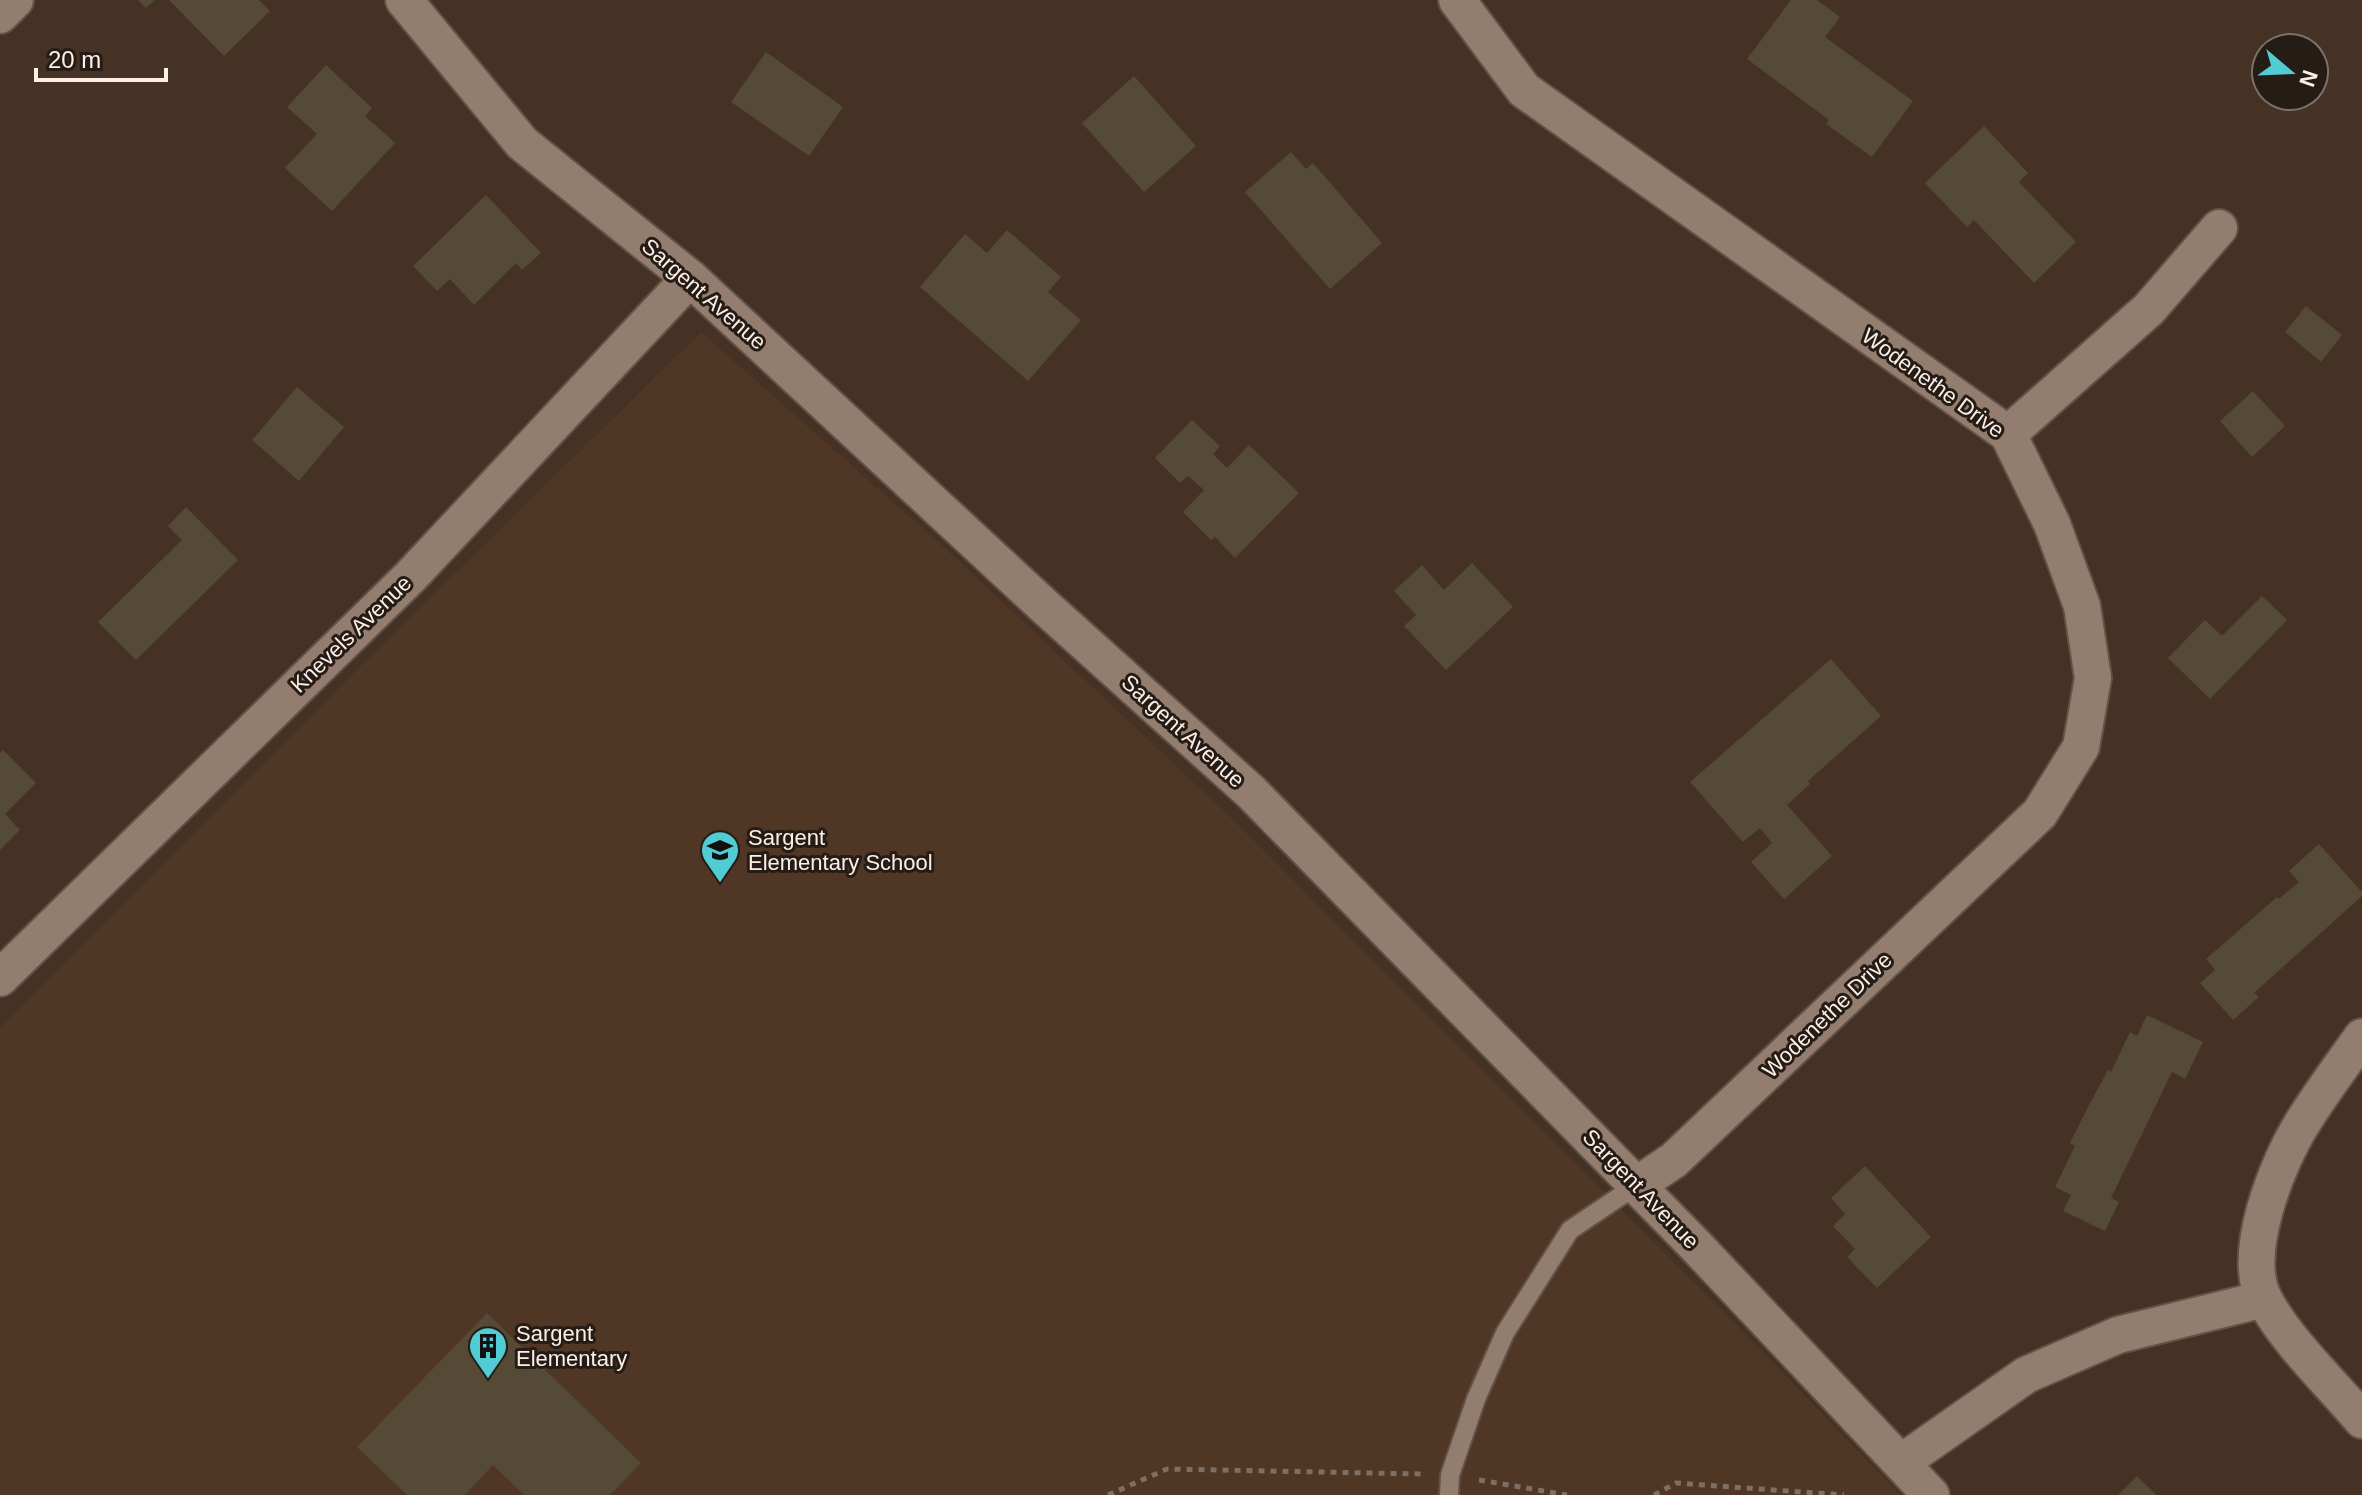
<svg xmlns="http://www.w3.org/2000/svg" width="2362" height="1495" font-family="Helvetica,sans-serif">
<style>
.built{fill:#503625}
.building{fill:#544a35}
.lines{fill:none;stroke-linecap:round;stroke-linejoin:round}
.lane-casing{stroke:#615146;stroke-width:22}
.street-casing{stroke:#615146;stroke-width:40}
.path{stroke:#7f6e63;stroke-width:5;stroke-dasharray:6 6;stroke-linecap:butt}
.lane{stroke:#937d6e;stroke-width:18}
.street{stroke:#937d6e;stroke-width:36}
.labels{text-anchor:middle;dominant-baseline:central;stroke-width:6;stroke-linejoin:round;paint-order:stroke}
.street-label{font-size:22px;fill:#fcefe7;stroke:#251c16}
.poi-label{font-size:22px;fill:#fcefe7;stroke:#251c16;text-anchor:start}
</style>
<rect width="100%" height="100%" fill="#453225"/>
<!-- built -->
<polygon class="built" points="701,332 945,548 1223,810 1725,1313 1901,1495 0,1495 0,1028 367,660"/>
<!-- building -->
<g class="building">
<polygon points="138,0 155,0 146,8"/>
<polygon points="169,0 259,0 270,11 224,56"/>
<polygon points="1791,0 1817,0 1840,17 1825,37 1913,101 1872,157 1826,124 1829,120 1747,59"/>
<polygon points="766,52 843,107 809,156 731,102"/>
<polygon points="326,65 372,108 365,116 395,143 332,211 285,168 317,134 287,107"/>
<polygon points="1134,76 1196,146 1144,192 1082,123"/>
<polygon points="1984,126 2028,173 2019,182 2076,242 2034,283 1974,220 1967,227 1925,183"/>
<polygon points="1291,152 1306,169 1313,163 1382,243 1330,289 1245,192"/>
<polygon points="486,195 541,253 522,270 516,263 474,305 450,279 437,291 413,266"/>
<polygon points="1007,230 1061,277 1048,292 1081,320 1028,381 920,287 965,234 987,253"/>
<polygon points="2306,306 2342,335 2321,362 2285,332"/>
<polygon points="297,387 344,427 299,481 252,440"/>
<polygon points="2253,391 2285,426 2252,457 2220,421"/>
<polygon points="1192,420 1220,446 1213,454 1227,468 1249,445 1299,493 1235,558 1215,537 1211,540 1183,512 1204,490 1188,476 1180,483 1155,458"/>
<polygon points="186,507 238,560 136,660 98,622 182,540 168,526"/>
<polygon points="1472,563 1513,607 1446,670 1404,626 1416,615 1394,591 1422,565 1444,590"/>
<polygon points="2262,596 2287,620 2210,699 2168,658 2205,620 2222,636"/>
<polygon points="1831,659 1881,716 1808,781 1810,784 1787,805 1832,856 1784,899 1751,862 1772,843 1760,828 1743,842 1690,782"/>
<polygon points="3,750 36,783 5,814 20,830 0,850 0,753"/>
<polygon points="2319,844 2362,892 2362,896 2254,993 2259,997 2233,1020 2200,983 2215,970 2206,959 2277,897 2279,899 2299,882 2289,871"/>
<polygon points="2147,1015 2203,1042 2185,1079 2172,1072 2111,1198 2119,1202 2105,1231 2063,1211 2071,1195 2055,1187 2075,1146 2070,1143 2089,1105 2108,1070 2111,1072 2130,1032 2137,1036"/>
<polygon points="1865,1166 1931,1237 1877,1288 1847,1257 1855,1249 1833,1226 1845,1214 1831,1198"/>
<polygon points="487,1313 641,1463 610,1495 524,1495 493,1465 465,1495 407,1495 357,1447"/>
<polygon points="2137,1476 2156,1495 2118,1495"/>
</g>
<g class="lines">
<defs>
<polyline id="lane" points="1449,1495 1450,1475 1476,1399 1505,1333 1570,1230 1637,1185"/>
<g id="street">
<polyline points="404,0 522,143 690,278 1043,605 1251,792 1697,1247 1931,1495"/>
<polyline points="1457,0 1524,90 2008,434 2052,524 2082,606 2093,678 2081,747 2040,813 1674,1160 1637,1185"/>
<polyline points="0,15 15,0"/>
<polyline points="2008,434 2149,309 2219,228"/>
<polyline points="0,978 411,576 690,278"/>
<path d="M2362,1037C2342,1065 2321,1093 2303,1122C2277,1163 2240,1255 2265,1301C2288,1343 2331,1383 2362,1420"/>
<polyline points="1902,1462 2026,1375 2118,1335 2264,1299"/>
</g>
</defs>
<!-- lane casing -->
<use href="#lane" class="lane-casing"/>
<!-- street casing -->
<use href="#street" class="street-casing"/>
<!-- path -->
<g class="path">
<polyline points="1479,1480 1567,1495"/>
<polyline points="1108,1495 1167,1469 1422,1474"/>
<polyline points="1654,1495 1676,1483 1844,1495"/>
</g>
<!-- lane -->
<use href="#lane" class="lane"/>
<!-- street -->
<use href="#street" class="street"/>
</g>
<!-- icons -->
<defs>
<symbol id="school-pin" viewBox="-11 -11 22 30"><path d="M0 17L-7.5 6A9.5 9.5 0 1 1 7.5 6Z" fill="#51ccd5" stroke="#251c16"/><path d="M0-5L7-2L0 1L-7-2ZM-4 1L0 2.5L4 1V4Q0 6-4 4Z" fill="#111"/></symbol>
<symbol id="building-pin" viewBox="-11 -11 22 30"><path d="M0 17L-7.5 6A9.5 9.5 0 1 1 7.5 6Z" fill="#51ccd5" stroke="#251c16"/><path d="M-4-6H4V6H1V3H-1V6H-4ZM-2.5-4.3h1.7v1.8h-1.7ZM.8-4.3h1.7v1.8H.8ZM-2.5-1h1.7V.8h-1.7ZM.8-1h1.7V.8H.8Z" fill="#111"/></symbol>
</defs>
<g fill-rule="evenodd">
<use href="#school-pin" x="698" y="828" width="44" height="60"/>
<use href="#building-pin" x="466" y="1324" width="44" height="60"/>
</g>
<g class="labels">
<!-- street labels -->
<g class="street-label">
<text transform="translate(704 294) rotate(41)">Sargent Avenue</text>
<text transform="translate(1933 383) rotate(36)">Wodenethe Drive</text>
<text transform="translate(351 634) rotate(-44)">Knevels Avenue</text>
<text transform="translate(1183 731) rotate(42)">Sargent Avenue</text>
<text transform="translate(1827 1015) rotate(-44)">Wodenethe Drive</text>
<text transform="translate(1641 1189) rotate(46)">Sargent Avenue</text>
</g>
<!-- poi labels -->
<g class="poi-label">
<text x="748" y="837">Sargent<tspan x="748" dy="25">Elementary School</tspan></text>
<text x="516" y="1333">Sargent<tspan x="516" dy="25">Elementary</tspan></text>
</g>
</g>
<!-- north arrow -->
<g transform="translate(2290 72) rotate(109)"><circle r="38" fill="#251c16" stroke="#7b706a" stroke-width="2"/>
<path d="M0-6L14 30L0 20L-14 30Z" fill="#51ccd5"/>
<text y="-12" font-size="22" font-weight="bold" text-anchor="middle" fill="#fcefe7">N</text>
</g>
<!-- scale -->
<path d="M36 68v12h130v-12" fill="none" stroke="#fcefe7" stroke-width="4"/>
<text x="48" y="68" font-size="24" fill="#fcefe7" stroke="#251c16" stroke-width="6" paint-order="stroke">20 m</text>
</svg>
